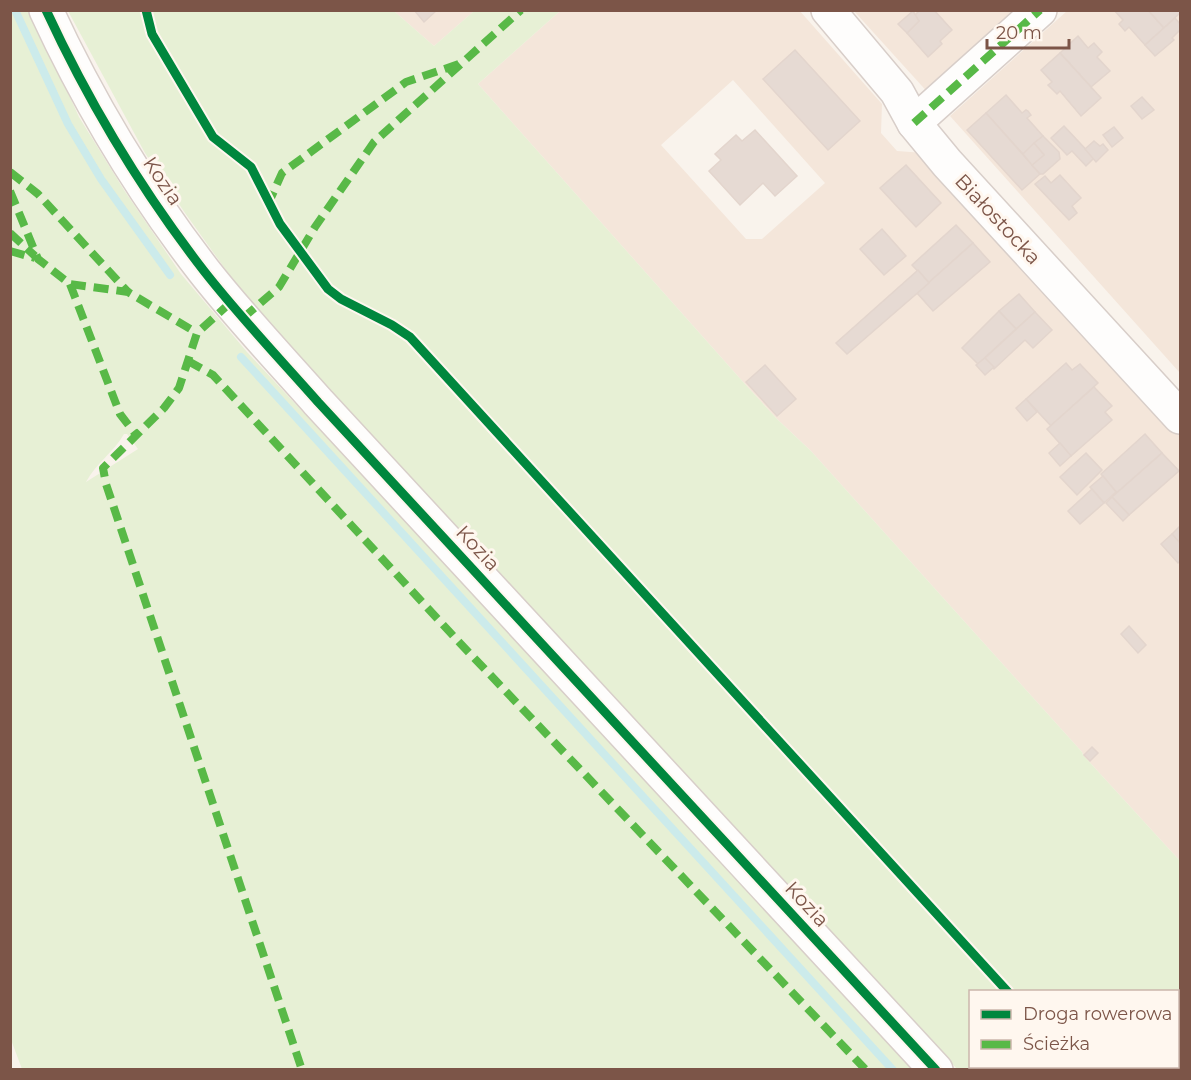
<svg xmlns="http://www.w3.org/2000/svg" width="1191" height="1080" font-family="Montserrat,sans-serif">
<style>
.residential{fill:#f4e6da;fill-rule:evenodd}
.green{fill:#e7f0d5;fill-rule:evenodd}
.lines{fill:none;stroke-linecap:round;stroke-linejoin:round}
.stream{stroke:#ccebeb;stroke-width:8}
.building{fill:#e6dad3;stroke:#e3d5cd;stroke-width:1.5}
.minor-casing{stroke:#d8cec9;stroke-width:36}
.minor{stroke:#fefdfc;stroke-width:33}
.quiet{stroke:#58b947;stroke-width:8;stroke-dasharray:15 8;stroke-linecap:butt}
.cycleway-casing{stroke:#fff7ef;stroke-width:13}
.cycleway{stroke:#00873e;stroke-width:9}
.labels{text-anchor:middle;dominant-baseline:central;stroke-width:6;stroke-linejoin:round;paint-order:stroke}
.street-label{font-size:20px;fill:#7c5548;stroke:#fff7ef}
</style>
<rect width="100%" height="100%" fill="#f9f3ec"/>
<!-- residential -->
<g class="residential">
<path d="M799,10L882,104L881,133L897,151L924,153L1180,435V861L1083,755L1082,752L811,451L777,419L744,383L478,84L560,11ZM733,80L825,183L762,239H746L661,145Z"/>
<polygon points="394,11 474,11 434,46"/>
<polygon points="854,11 1026,11 931,96"/>
<polygon points="1067,11 1180,11 1180,373 950,116"/>
</g>
<!-- green -->
<g class="green">
<path d="M10,11H31L79,117L124,190L181,274L247,352L917,1069H22L10,1037ZM124,434H127L138,449L86,482C96,463 114,452 124,434Z"/>
<polygon points="68,11 394,11 434,46 474,11 560,11 478,84 744,383 777,419 811,451 1082,752 1083,755 1180,861 1180,1035 1178,1038 1178,992 970,992 970,1066 1144,1067 1140,1070 957,1069 687,775 261,319 185,213 145,153"/>
</g>
<g class="lines">
<!-- stream -->
<g class="stream">
<polyline points="15,10 68,124 101,179 170,275"/>
<polyline points="241,357 893,1070"/>
</g>
</g>
<!-- building -->
<g class="building">
<polygon points="414,10 437,10 424,22"/>
<polygon points="920,10 934,10 952,30 940,41 942,44 928,57 907,33 919,21 914,16"/>
<polygon points="1114,10 1148,10 1164,28 1145,45 1129,27 1125,31 1119,24 1123,20"/>
<polygon points="1148,10 1180,10 1180,13 1164,28"/>
<polygon points="913,11 919,21 907,33 898,24"/>
<polygon points="1175,18 1180,24 1180,30 1172,38 1174,40 1155,56 1145,45"/>
<polygon points="1078,36 1088,48 1094,43 1102,52 1097,57 1110,71 1091,87 1060,53"/>
<polygon points="795,50 860,121 828,150 763,79"/>
<polygon points="1060,53 1101,98 1081,116 1060,91 1057,94 1048,85 1052,82 1041,70"/>
<polygon points="1006,95 1022,113 1026,110 1028,111 1031,115 1027,118 1043,136 1023,154 986,113"/>
<polygon points="1142,97 1154,110 1142,119 1131,106"/>
<polygon points="986,113 1040,174 1022,190 967,130"/>
<polygon points="1064,126 1094,158 1086,166 1072,151 1067,155 1051,138"/>
<polygon points="1114,127 1123,138 1112,147 1103,135"/>
<polygon points="755,130 797,176 775,196 763,183 740,205 709,171 721,160 715,154 736,135 742,141"/>
<polygon points="1043,136 1059,152 1060,159 1043,174 1040,174 1032,165 1044,155 1034,143"/>
<polygon points="1094,141 1100,146 1103,144 1108,150 1096,162 1085,149"/>
<polygon points="1034,143 1044,155 1032,165 1023,154"/>
<polygon points="906,165 941,203 916,227 880,188"/>
<polygon points="1060,175 1081,198 1072,206 1077,213 1069,220 1035,184 1045,176 1051,183"/>
<polygon points="956,225 973,243 929,283 912,265"/>
<polygon points="882,229 906,256 884,275 860,249"/>
<polygon points="973,243 990,262 933,311 917,293"/>
<polygon points="918,270 929,283 847,354 836,343"/>
<polygon points="1019,294 1035,312 1016,329 999,311"/>
<polygon points="999,311 1016,329 978,364 962,348"/>
<polygon points="1035,312 1052,330 1033,348 1025,340 994,369 985,358"/>
<polygon points="985,358 994,367 985,375 976,365"/>
<polygon points="1066,363 1072,370 1080,364 1098,383 1051,426 1026,399"/>
<polygon points="765,365 796,399 777,416 746,382"/>
<polygon points="1094,387 1112,406 1105,412 1112,420 1071,456 1047,429"/>
<polygon points="1026,399 1037,412 1027,421 1016,408"/>
<polygon points="1145,434 1162,453 1117,493 1101,474"/>
<polygon points="1060,443 1071,456 1060,466 1049,453"/>
<polygon points="1086,453 1102,470 1077,495 1060,477"/>
<polygon points="1162,453 1179,471 1129,515 1112,497"/>
<polygon points="1103,476 1116,492 1104,503 1090,487"/>
<polygon points="1092,489 1104,503 1080,524 1068,511"/>
<polygon points="1112,497 1129,515 1123,521 1106,503"/>
<polygon points="1180,526 1180,543 1172,534"/>
<polygon points="1172,534 1180,543 1180,561 1178,563 1161,544"/>
<polygon points="1129,626 1146,645 1138,653 1121,634"/>
<polygon points="1092,747 1098,753 1090,761 1084,755"/>
</g>
<g class="lines">
<defs>
<g id="minor">
<path d="M46,10C89,103 142,191 204,271C240,317 280,359 318,402L936,1070"/>
<polyline points="828,10 897,92 914,123 947,163 1180,417"/>
<polyline points="914,123 1040,10"/>
<polyline points="1174,1070 1177,1066"/>
</g>
</defs>
<!-- minor casing -->
<use href="#minor" class="minor-casing"/>
<!-- minor -->
<use href="#minor" class="minor"/>
<!-- quiet -->
<g class="quiet">
<polyline points="914,123 1040,10"/>
<polyline points="10,172 38,194 128,292"/>
<polyline points="10,191 38,259 70,284 128,292 197,333"/>
<polyline points="270,206 270,200 282,173 406,82 459,64"/>
<polyline points="10,233 35,256"/>
<polyline points="10,251 35,258"/>
<polyline points="70,284 120,414 137,436"/>
<polyline points="230,303 197,333 179,388 164,408 103,468 106,484 302,1070"/>
<polyline points="243,318 279,287 315,227 374,142 521,10"/>
<polyline points="188,361 213,375 458,641 866,1070"/>
<polyline points="1078,1066 1081,1070"/>
</g>
<defs>
<g id="cycleway">
<path d="M46,10C89,103 142,191 204,271C240,317 280,359 318,402L936,1070"/>
<polyline points="146,10 152,34 213,137 251,167 280,224 328,289 341,299 392,325 410,337 1008,992"/>
</g>
</defs>
<!-- cycleway casing -->
<use href="#cycleway" class="cycleway-casing"/>
<!-- cycleway -->
<use href="#cycleway" class="cycleway"/>
</g>
<g class="labels">
<!-- street labels -->
<g class="street-label">
<text transform="translate(163 181) rotate(56)">Kozia</text>
<text transform="translate(998 219) rotate(47)">Białostocka</text>
<text transform="translate(478 548) rotate(47)">Kozia</text>
<text transform="translate(807 904) rotate(47)">Kozia</text>
</g>
</g>
<!-- border -->
<rect width="1191" height="1080" fill="none" stroke="#7c5548" stroke-width="24"/>
<!-- legend -->
<rect x="969" y="990" width="210" height="78" fill="#fff7ef" stroke="#cbb6ac" stroke-width="1.5"/>
<rect x="981" y="1010" width="30" height="9" fill="#00873e" stroke="#cbb6ac" stroke-width="1.5"/>
<text x="1023" y="1020" font-size="18" fill="#7c5548">Droga rowerowa</text>
<rect x="981" y="1040" width="30" height="9" fill="#58b947" stroke="#cbb6ac" stroke-width="1.5"/>
<text x="1023" y="1050" font-size="18" fill="#7c5548">Ścieżka</text>
<!-- scale -->
<path d="M987 39v9h82v-9" fill="none" stroke="#7c5548" stroke-width="3"/>
<text x="996" y="39" font-size="18" fill="#7c5548" stroke="#fff7ef" stroke-width="4.5" paint-order="stroke">20 m</text>
</svg>
